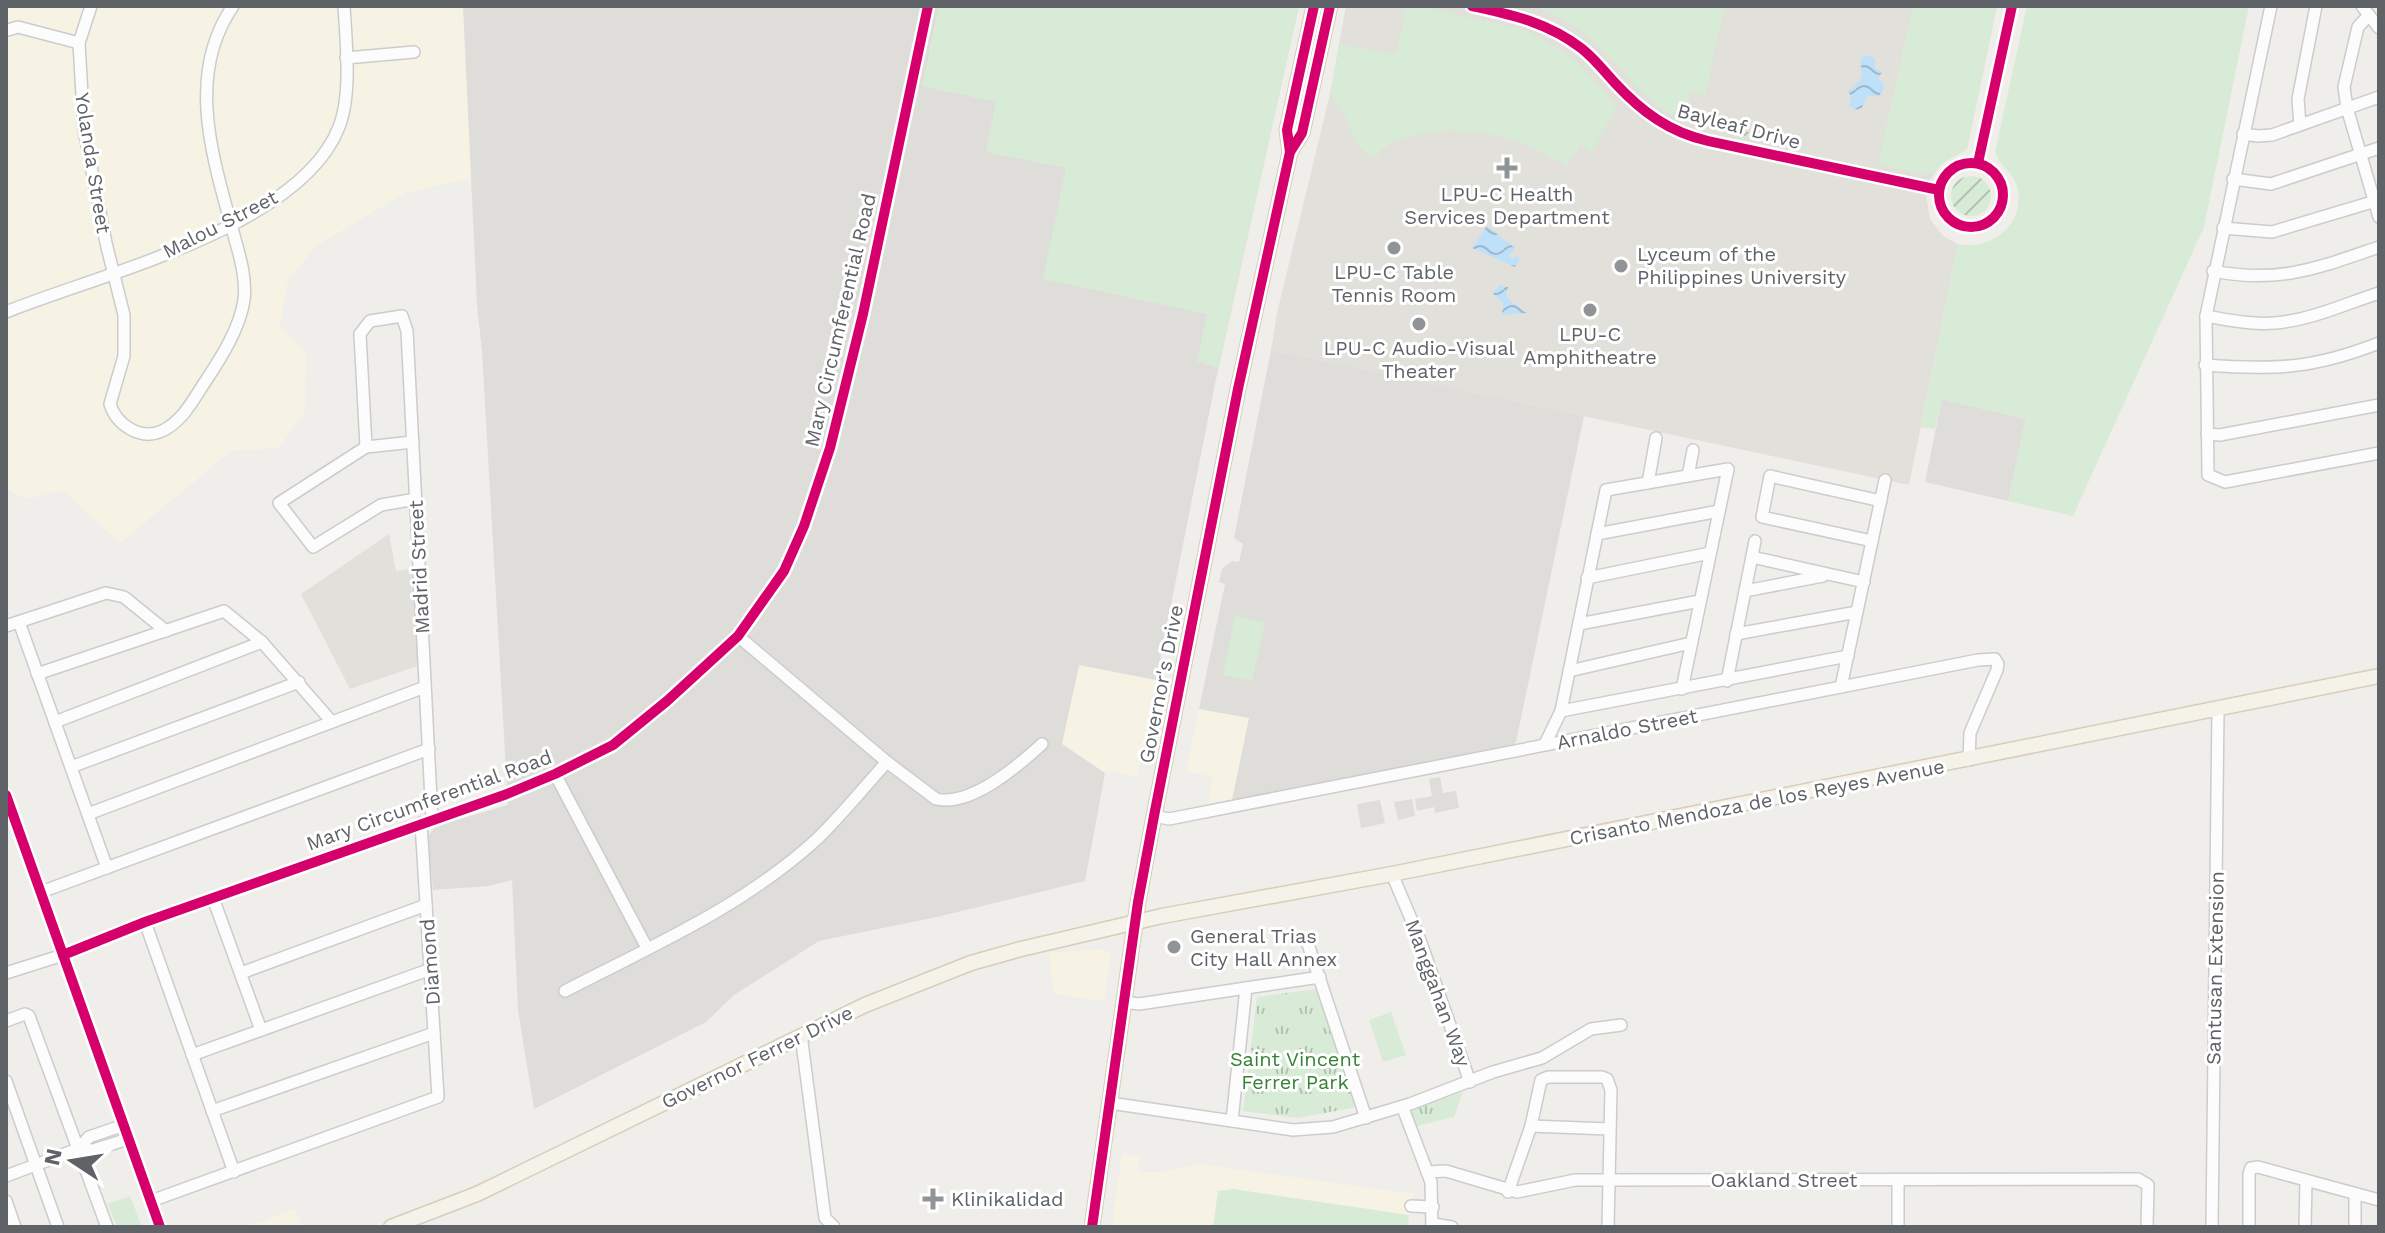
<svg xmlns="http://www.w3.org/2000/svg" width="2385" height="1233" font-family="'Work Sans',sans-serif">
<style>
.commercial{fill:#f7f3e4}
.industrial{fill:#dfddda}
.education{fill:#e2e0da}
.grass{fill:#d8ebd6}
.park{fill:url(#park-tufts)}
.garden{fill:url(#garden-furrows)}
.water{fill:url(#water-waves)}
.lines{fill:none;stroke-linecap:round;stroke-linejoin:round}
.minor-casing{stroke:#cbcccc;stroke-width:14}
.major-casing{stroke:#d7ceb8;stroke-width:17}
.minor{stroke:#fdfcfc;stroke-width:11}
.major{stroke:#f4f2e9;stroke-width:14}
.cycleway-casing{stroke:#fff;stroke-width:15}
.cycleway{stroke:#d6006c;stroke-width:10}
.poi-dot{fill:#919496;stroke:#fff;stroke-width:3}
.labels{text-anchor:middle;dominant-baseline:central;stroke-width:6;stroke-linejoin:round;paint-order:stroke}
.street-label{font-size:20px;fill:#5f6368;stroke:#fff}
.poi-label{font-size:20px;fill:#5f6368;stroke:#fff}
.park-label{font-size:20px;fill:#348238;stroke:#fff}
</style>
<defs>
<pattern id="park-tufts" width="24" height="20" patternUnits="userSpaceOnUse" patternTransform="scale(2)"><rect width="24" height="20" fill="#d8ebd6"/><path d="M3 7l-1-3M5 7V3M7 7l1-3M15 17l-1-3M17 17v-4M19 17l1-3" fill="none" stroke="#b2c2b1"/></pattern>
<pattern id="garden-furrows" width="10" height="10" patternUnits="userSpaceOnUse" patternTransform="scale(2)"><rect width="10" height="10" fill="#d8ebd6"/><path d="M-1 1l2-2M0 10L10 0M9 11l2-2" fill="none" stroke="#b2c2b1"/></pattern>
<pattern id="water-waves" width="16" height="10" patternUnits="userSpaceOnUse" patternTransform="scale(2)"><rect width="16" height="10" fill="#bfe0f9"/><path d="M0 5q4-4 8 0t8 0" fill="none" stroke="#9eb9cd"/></pattern>
</defs>
<rect width="100%" height="100%" fill="#efeeea"/>
<!-- commercial -->
<g class="commercial">
<polygon points="6,6 463,6 472,178 405,193 316,246 288,280 280,327 306,353 305,411 279,448 231,451 120,543 63,490 27,499 6,489"/>
<polygon points="1080,665 1156,680 1137,777 1107,770 1105,773 1062,744"/>
<polygon points="1199,709 1250,718 1232,800 1208,804 1213,777 1186,771"/>
<polygon points="1102,949 1111,954 1104,1001 1054,994 1049,953"/>
<polygon points="1122,1154 1140,1157 1137,1172 1163,1172 1200,1164 1413,1194 1408,1227 1112,1227"/>
<polygon points="295,1209 302,1227 246,1227"/>
</g>
<!-- industrial -->
<g class="industrial">
<polygon points="463,6 1299,6 1215,384 1156,680 1079,665 1062,744 1105,773 1085,881 937,917 819,941 734,995 706,1022 534,1109 518,1010 512,880 489,886 433,890 428,836 436,826 508,805 482,351 477,305"/>
<polygon points="1271,350 1584,416 1516,742 1511,747 1232,800 1249,718 1199,709 1225,584 1219,582 1222,569 1232,561 1239,562 1243,544 1234,538"/>
<polygon points="1942,399 2026,419 2008,501 1925,482"/>
<polygon points="1440,777 1443,793 1456,791 1459,808 1435,813 1434,807 1417,811 1415,799 1432,796 1429,779"/>
<polygon points="1412,799 1415,816 1398,820 1394,802"/>
<polygon points="1380,800 1385,823 1361,828 1357,804"/>
</g>
<!-- education -->
<g class="education">
<polygon points="1346,6 1997,6 1967,149 1941,164 1929,182 1926,193 1930,219 1943,236 1958,244 1909,485 1271,350 1277,313 1330,94"/>
<polygon points="389,534 396,571 416,568 420,665 350,689 301,594"/>
</g>
<!-- grass -->
<g class="grass">
<polygon points="939,6 1299,6 1218,368 1197,361 1207,314 1043,279 1066,168 986,152 996,102 922,86"/>
<path d="M1406,6H1419L1526,30L1574,59L1617,105L1592,152L1581,144L1567,166C1522,138 1469,123 1416,135C1401,138 1388,142 1377,154L1379,158C1346,150 1355,118 1330,94L1340,44L1396,55Z"/>
<path d="M1533,6H1725L1705,95L1690,92L1683,121C1643,102 1621,65 1588,37C1572,23 1553,13 1533,6Z"/>
<polygon points="1913,6 1997,6 1967,149 1941,164 1934,172 1924,175 1878,164"/>
<path d="M2027,6H2249L2204,227L2073,516L2008,501L2026,419L1942,399L1935,429L1921,427L1958,244C1993,252 2029,220 2016,183C2011,171 1998,164 1995,152Z"/>
<polygon points="1235,616 1265,622 1252,681 1223,675"/>
<polygon points="1391,1012 1406,1055 1383,1062 1369,1020"/>
<polygon points="1233,1189 1409,1215 1408,1227 1213,1227 1218,1191"/>
<polygon points="130,1196 142,1227 117,1227 108,1204"/>
</g>
<!-- park -->
<g class="park">
<polygon points="1316,989 1357,1107 1298,1118 1243,1111 1257,997"/>
<polygon points="1463,1092 1454,1117 1416,1126 1410,1109"/>
</g>
<!-- garden -->
<g class="garden">
<polygon points="1726,127 1800,143 1799,148 1722,131"/>
<circle cx="1971" cy="196" r="20"/>
</g>
<!-- water -->
<g class="water">
<path d="M1864,55L1875,58V68L1882,72L1878,79L1883,82L1884,88L1879,96H1867L1862,108L1855,110L1849,105L1851,97L1848,91C1859,82 1865,79 1860,62Z"/>
<polygon points="1487,226 1515,248 1509,256 1513,259 1517,255 1520,259 1515,267 1472,248"/>
<polygon points="1499,285 1508,287 1506,295 1510,301 1527,313 1502,315 1503,303 1493,294"/>
</g>
<g class="lines">
<defs>
<g id="minor">
<path d="M91,6L79,43L84,130L106,243L124,315V356L110,404C116,424 140,441 162,431C183,421 193,400 205,382C221,358 240,328 244,300C247,276 238,251 232,228C212,155 186,74 233,6"/>
<path d="M1472,6C1512,15 1547,22 1581,48C1594,58 1604,71 1615,83C1642,112 1669,132 1708,141L1939,190"/>
<polyline points="2271,6 2206,316 2208,475 2225,482 2379,453"/>
<polyline points="2362,6 2379,28"/>
<polyline points="2369,15 2358,27 2344,87 2347,108 2379,217"/>
<polyline points="8,30 18,27 79,43"/>
<polyline points="346,58 414,52"/>
<polyline points="2300,125 2298,99 2316,6"/>
<polyline points="2243,134 2258,136 2272,135 2379,97"/>
<circle cx="1971" cy="195" r="32"/>
<polyline points="1978,163 2012,6"/>
<polyline points="2233,179 2271,184 2379,148"/>
<polyline points="2223,228 2272,232 2379,200"/>
<path d="M2213,271C2279,284 2318,268 2379,247"/>
<path d="M6,312C99,274 300,228 339,127C352,94 346,41 344,6"/>
<path d="M2206,316C2229,320 2252,325 2275,323C2311,320 2345,304 2379,293"/>
<path d="M2205,365C2275,370 2313,369 2379,343"/>
<polyline points="2207,434 2220,435 2379,405"/>
<polyline points="413,442 366,447 279,503 313,547 381,505 416,499"/>
<polyline points="366,447 360,334 370,321 402,316 407,331 432,819"/>
<polyline points="1688,476 1693,450"/>
<polyline points="1648,483 1656,438"/>
<polyline points="1597,534 1719,511"/>
<polyline points="1872,541 1762,517 1770,476 1881,501"/>
<polyline points="1752,557 1864,582"/>
<polyline points="1587,578 1710,553"/>
<polyline points="1745,591 1823,576"/>
<polyline points="19,622 107,868"/>
<polyline points="1579,624 1700,601"/>
<polyline points="6,626 106,593 124,597 166,631"/>
<polyline points="1736,634 1857,612"/>
<path d="M738,636L887,762L936,799C971,807 1018,766 1042,744"/>
<polyline points="1569,671 1691,643"/>
<polyline points="37,674 224,611 262,642 332,722"/>
<polyline points="1727,681 1755,541"/>
<polyline points="1841,687 1885,480"/>
<polyline points="1561,711 1848,656"/>
<polyline points="55,722 262,642"/>
<polyline points="1545,744 1561,711 1606,490 1728,469 1682,689"/>
<polyline points="71,767 299,682"/>
<polyline points="555,774 647,948"/>
<polyline points="6,795 160,1227"/>
<polyline points="88,814 425,687"/>
<polyline points="1154,816 1169,819 1978,660 1995,659 1998,664 1997,670 1970,733 1969,760"/>
<polyline points="1392,874 1420,940 1470,1082"/>
<polyline points="41,892 429,749"/>
<polyline points="213,898 261,1030"/>
<polyline points="145,922 234,1172"/>
<polyline points="1307,941 1366,1118"/>
<polyline points="6,973 63,955 145,922 507,794 555,774 613,745 667,701 738,636 784,571 804,526 830,448 863,314 928,6"/>
<polyline points="241,973 426,905"/>
<path d="M565,991C652,946 744,906 817,839C842,815 864,787 887,762"/>
<polyline points="1124,1002 1139,1004 1320,977"/>
<polyline points="6,1021 25,1014 29,1016 107,1227"/>
<polyline points="801,1035 825,1218 834,1227"/>
<polyline points="192,1055 431,969"/>
<polyline points="6,1081 58,1227"/>
<polyline points="1110,1103 1293,1130 1333,1127 1410,1104 1493,1072 1542,1058 1591,1029 1621,1025"/>
<polyline points="212,1111 434,1033"/>
<polyline points="1404,1111 1431,1182 1432,1227"/>
<polyline points="1232,1121 1246,988"/>
<polyline points="1531,1126 1609,1129"/>
<polyline points="78,1149 89,1137 124,1125"/>
<polyline points="1427,1172 1446,1171 1517,1192 1575,1180 2138,1179 2148,1185 2147,1227"/>
<polyline points="6,1176 78,1149 93,1150 128,1139"/>
<polyline points="1508,1192 1531,1126 1541,1080 1548,1077 1602,1077 1607,1079 1611,1090 1608,1227"/>
<polyline points="2355,1194 2355,1227"/>
<polyline points="6,1201 15,1227"/>
<polyline points="151,1201 438,1097 421,823"/>
<polyline points="1411,1206 1433,1207"/>
<polyline points="1433,1224 1452,1227"/>
<polyline points="1898,1227 1898,1180"/>
<polyline points="2212,1227 2218,710"/>
<polyline points="2249,1227 2249,1174 2251,1168 2258,1167 2379,1200"/>
<polyline points="2305,1227 2306,1182"/>
</g>
<g id="major">
<polyline points="1290,152 1287,130 1314,6"/>
<polyline points="391,1227 477,1194 865,1005 971,963 1021,949 1162,916 1392,874 2379,676"/>
<polyline points="1092,1227 1138,902 1154,816 1238,389 1290,152 1302,133 1330,6"/>
</g>
</defs>
<!-- minor casing -->
<use href="#minor" class="minor-casing"/>
<!-- major casing -->
<use href="#major" class="major-casing"/>
<!-- minor -->
<use href="#minor" class="minor"/>
<!-- major -->
<use href="#major" class="major"/>
<defs>
<g id="cycleway">
<path d="M1472,6C1512,15 1547,22 1581,48C1594,58 1604,71 1615,83C1642,112 1669,132 1708,141L1939,190"/>
<polyline points="1290,152 1287,130 1314,6"/>
<circle cx="1971" cy="195" r="32"/>
<polyline points="1978,163 2012,6"/>
<polyline points="6,795 160,1227"/>
<polyline points="63,955 145,922 507,794 555,774 613,745 667,701 738,636 784,571 804,526 830,448 863,314 928,6"/>
<polyline points="1092,1227 1138,902 1154,816 1238,389 1290,152 1302,133 1330,6"/>
</g>
</defs>
<!-- cycleway casing -->
<use href="#cycleway" class="cycleway-casing"/>
<!-- cycleway -->
<use href="#cycleway" class="cycleway"/>
</g>
<!-- markers -->
<g class="poi-dot">
<path d="M1503 156h8v8h8v8h-8v8h-8v-8h-8v-8h8z"/>
<circle cx="1394" cy="248" r="8"/>
<circle cx="1621" cy="266" r="8"/>
<circle cx="1590" cy="310" r="8"/>
<circle cx="1419" cy="324" r="8"/>
<circle cx="1174" cy="947" r="8"/>
<path d="M929 1187h8v8h8v8h-8v8h-8v-8h-8v-8h8z"/>
</g>
<g class="labels">
<!-- street labels -->
<g class="street-label">
<text transform="translate(1739 126) rotate(15)">Bayleaf Drive</text>
<text transform="translate(93 163) rotate(81)">Yolanda Street</text>
<text transform="translate(220 224) rotate(-27)">Malou Street</text>
<text transform="translate(840 320) rotate(-77)">Mary Circumferential Road</text>
<text transform="translate(419 567) rotate(-93)">Madrid Street</text>
<text transform="translate(1161 684) rotate(-79)">Governor's Drive</text>
<text transform="translate(1627 729) rotate(-11)">Arnaldo Street</text>
<text transform="translate(429 800) rotate(-20)">Mary Circumferential Road</text>
<text transform="translate(1757 802) rotate(-11)">Crisanto Mendoza de los Reyes Avenue</text>
<text transform="translate(430 962) rotate(-94)">Diamond</text>
<text transform="translate(2215 968) rotate(-89)">Santusan Extension</text>
<text transform="translate(1438 993) rotate(70)">Manggahan Way</text>
<text transform="translate(757 1057) rotate(-26)">Governor Ferrer Drive</text>
<text x="1784" y="1180">Oakland Street</text>
</g>
<!-- poi labels -->
<g class="poi-label">
<text x="1507" y="194">LPU-C Health<tspan x="1507" dy="23">Services Department</tspan></text>
<text x="1637" y="254" text-anchor="start">Lyceum of the<tspan x="1637" dy="23">Philippines University</tspan></text>
<text x="1394" y="272">LPU-C Table<tspan x="1394" dy="23">Tennis Room</tspan></text>
<text x="1590" y="334">LPU-C<tspan x="1590" dy="23">Amphitheatre</tspan></text>
<text x="1419" y="348">LPU-C Audio-Visual<tspan x="1419" dy="23">Theater</tspan></text>
<text x="1190" y="936" text-anchor="start">General Trias<tspan x="1190" dy="23">City Hall Annex</tspan></text>
<text x="951" y="1199" text-anchor="start">Klinikalidad</text>
</g>
<!-- park labels -->
<g class="park-label">
<text x="1295" y="1059">Saint Vincent<tspan x="1295" dy="23">Ferrer Park</tspan></text>
</g>
</g>
<!-- border -->
<rect width="2385" height="1233" fill="none" stroke="#5f6368" stroke-width="16"/>
<!-- north arrow -->
<g transform="translate(72 1161) rotate(282)" stroke="#ffffff" stroke-width="6" paint-order="stroke">
<path d="M0-6L14 30L0 20L-14 30Z" fill="#5f6368"/>
<text y="-12" font-size="22" font-weight="bold" text-anchor="middle" fill="#5f6368">N</text>
</g>
</svg>
